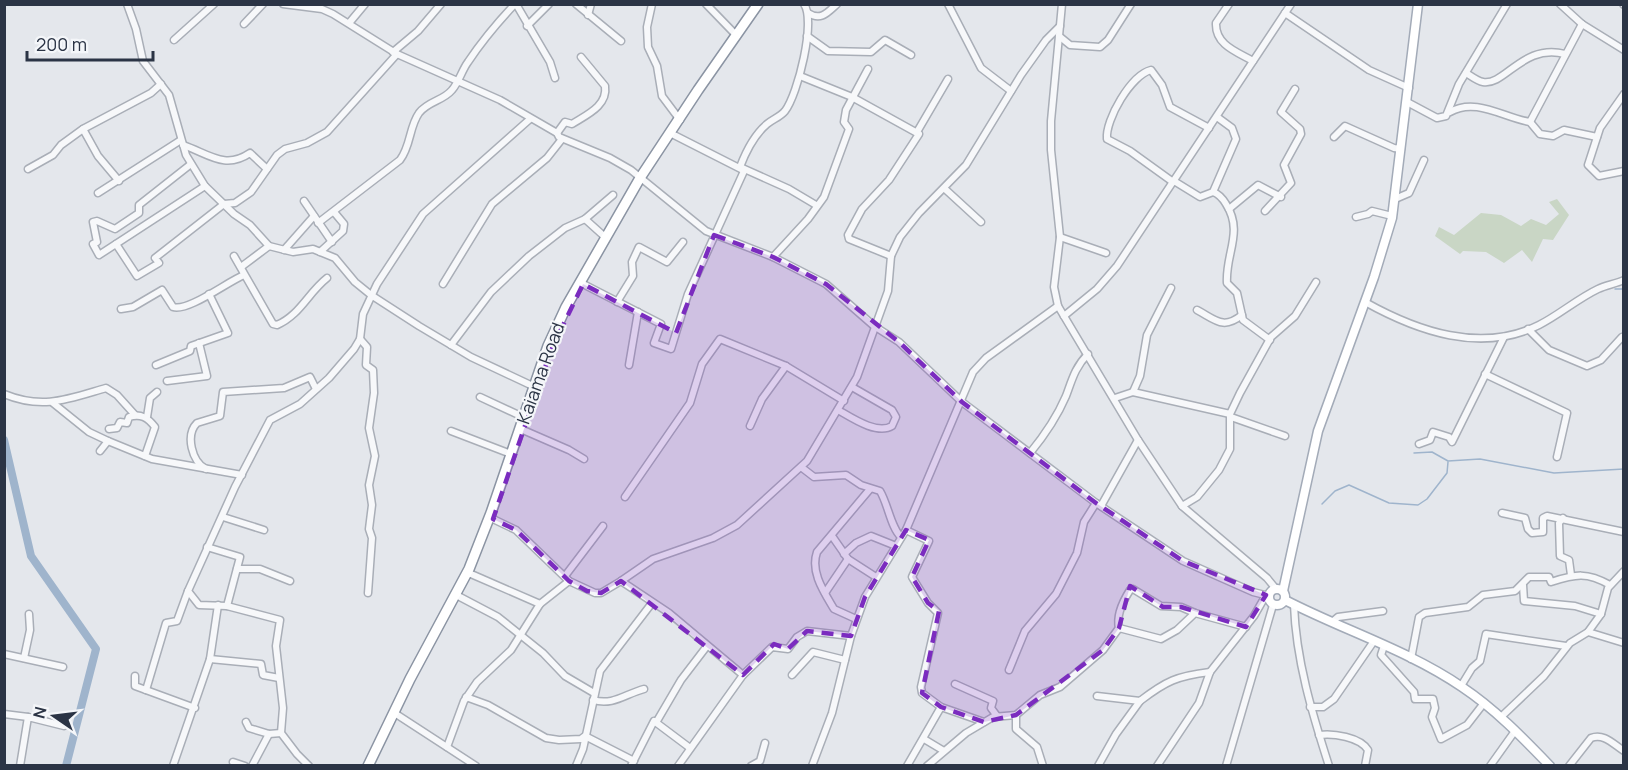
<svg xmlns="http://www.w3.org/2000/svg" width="1628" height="770" font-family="Manrope,sans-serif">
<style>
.green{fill:#c9d6c5}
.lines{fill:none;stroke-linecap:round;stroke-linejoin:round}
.stream{stroke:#9fb4cc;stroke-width:1.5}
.river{stroke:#9fb4cc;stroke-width:8}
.minor-casing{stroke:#a9aeb7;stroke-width:9}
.major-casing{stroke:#a3abb8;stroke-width:11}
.highway-casing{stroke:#8b94a3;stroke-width:12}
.minor{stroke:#f7f8fa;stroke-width:6}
.major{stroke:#fff;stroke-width:8}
.highway{stroke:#fff;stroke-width:9}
.marked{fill:#7b2cbf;fill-opacity:0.2;stroke:#7b2cbf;stroke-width:4.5;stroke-dasharray:12 8;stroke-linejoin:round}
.labels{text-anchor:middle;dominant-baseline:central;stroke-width:4.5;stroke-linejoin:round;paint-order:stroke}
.street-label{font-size:18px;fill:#2b3445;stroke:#f4f6f9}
</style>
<rect width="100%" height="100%" fill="#e4e7ec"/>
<!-- green -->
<polygon class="green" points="1557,199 1569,215 1553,240 1543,239 1532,262 1522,250 1504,263 1486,252 1463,251 1460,254 1435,236 1439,227 1454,235 1481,213 1501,215 1521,226 1531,219 1546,225 1559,214 1549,202"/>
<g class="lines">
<!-- stream -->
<g class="stream">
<polyline points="1615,289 1624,289"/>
<polyline points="1414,453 1432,452 1448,461 1480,459 1554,473 1624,469"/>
<polyline points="1322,504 1335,491 1349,485 1389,503 1418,505 1427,499 1447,473 1448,462"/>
</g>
<!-- river -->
<polyline class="river" points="4,440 31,556 96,649 66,766"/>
<defs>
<g id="minor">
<polyline points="127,4 136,29 143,61 169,95 186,155 205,186 234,214 250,225 269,246 293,252 313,249 335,258 355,282 371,295 419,326 471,357 537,388"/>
<polyline points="283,4 322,9 333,14 397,54 500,100 557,133 559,137 610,158 631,170 706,231 773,257 826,284 874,326 899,342 962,402 1096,503 1183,561 1253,592 1269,596"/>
<polyline points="516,4 550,62 555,78"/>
<polyline points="576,4 621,41"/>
<polyline points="652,4 647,27 648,47 657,66 662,96 680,120"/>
<polyline points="706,4 737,36"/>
<path d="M804,4C816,21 798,94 785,111C780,117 773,119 767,124C754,135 746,151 740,167L789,189L816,205"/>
<polyline points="948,4 981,68 1011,91"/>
<polyline points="1062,4 1051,121 1051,150 1060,237 1054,287 1058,306 1138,440 1182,506 1267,578 1276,589"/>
<path d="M1229,4L1216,23C1215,45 1237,52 1253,61"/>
<polyline points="1560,4 1582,24 1624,50"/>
<polyline points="1623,4 1624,5"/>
<path d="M808,13C821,21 827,13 837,4"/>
<polyline points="1285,13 1369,70 1409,88"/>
<polyline points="588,15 591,4"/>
<polyline points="350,22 365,4"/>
<polyline points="244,24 263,4"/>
<polyline points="527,26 549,4"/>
<polyline points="807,36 828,51 871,52 885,40 911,55"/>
<polyline points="1059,36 1070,45 1100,47 1108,40 1131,4"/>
<polyline points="174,40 214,4"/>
<polyline points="393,52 418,31 441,4"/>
<path d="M1466,73C1471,76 1477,81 1483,82C1505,86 1523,43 1565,54"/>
<polyline points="800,76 852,97 919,134 889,180 862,209 848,235 849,239 891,256"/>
<polyline points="1624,94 1600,128 1588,165 1599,176 1624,171"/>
<polyline points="1407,102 1437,118 1446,116 1459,84 1507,4"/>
<path d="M1450,112C1476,97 1504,118 1530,122L1540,134L1553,136L1564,130L1597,137"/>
<polyline points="1530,122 1582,24"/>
<polyline points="83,129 98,156 119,181"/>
<polyline points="917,132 948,79"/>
<path d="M557,133L565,122L572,124C586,115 608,106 605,86L581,57"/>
<polyline points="674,135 741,169"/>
<polyline points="1334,137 1345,126 1394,148 1401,149"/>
<path d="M183,145C209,154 225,170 250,153L267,169"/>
<polyline points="191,164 139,205 139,213 115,229 97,221 93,222 97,242 93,244 99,255 205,186"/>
<polyline points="28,169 53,155 61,145 83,129 151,93 161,84"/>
<polyline points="1174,181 1200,197 1213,192 1236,139 1232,128 1217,117"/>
<path d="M1173,182L1130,151L1107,139C1105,120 1131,75 1151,70L1162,85L1170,107L1209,128"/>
<polyline points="945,189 981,222"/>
<path d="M1213,192C1219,194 1223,199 1226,204C1244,232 1225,254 1227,283L1237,293L1243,320L1270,340"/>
<polyline points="98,193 181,140"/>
<polyline points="1395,199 1409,193 1424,160"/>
<polyline points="304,201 332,242"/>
<polyline points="1229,209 1258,185 1281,197"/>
<polyline points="1265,211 1291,183 1284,165 1301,134 1300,129 1281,112 1295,89"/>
<polyline points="1356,217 1368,214 1372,211 1392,216"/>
<polyline points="585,219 605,237"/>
<path d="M318,223L400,160C411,146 409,127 419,113C428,101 443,101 452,90C459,82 462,70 468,62C482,41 497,23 515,4"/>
<polyline points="1060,237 1106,253"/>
<polyline points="116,244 137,276 159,263 155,258 224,204 235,203 251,192 277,155 285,149 307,143 327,132 397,54"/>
<polyline points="284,250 314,216"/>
<polyline points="320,252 343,231 344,224 334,212"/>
<path d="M234,256L273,324L277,325C300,315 308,293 327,278"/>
<polyline points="773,257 808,219 824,197 849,129 844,122 846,110 868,69"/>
<polyline points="241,267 269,246"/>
<polyline points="443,284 492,204 547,158 562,139"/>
<polyline points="583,284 661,324 654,343 671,349 688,294 744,171"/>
<polyline points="617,302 633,276 632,262 639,247 667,262 683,242"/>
<path d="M1365,302C1417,331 1481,354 1539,325C1559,315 1577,299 1598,289C1606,285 1615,284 1624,280"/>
<path d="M121,309L133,307L162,290L173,307C188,312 227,282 244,275"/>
<path d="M1197,310C1216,320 1223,330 1242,315"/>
<polyline points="1064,316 1097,289 1117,266 1291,4"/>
<polyline points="1528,329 1549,350 1587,366 1601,360 1622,337"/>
<polyline points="360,339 367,347 366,365 373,370 374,393 369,428 375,456 369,485 372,505 369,529 372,538 368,593"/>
<polyline points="451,345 491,292 529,256 565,228 585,219 613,195"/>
<polyline points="156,365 190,351 191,346 228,333 209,294"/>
<polyline points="629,365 638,312"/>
<polyline points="1485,374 1567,413 1557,457"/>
<polyline points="167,381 207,376 199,343"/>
<polyline points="1133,392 1140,376 1147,335 1171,288"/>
<path d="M4,394C43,410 68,399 106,388L117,395L135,415"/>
<polyline points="480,397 523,417"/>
<polyline points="1115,398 1133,392 1230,414"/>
<polyline points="53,403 89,432 108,441"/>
<path d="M838,410C852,418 877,435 892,426L896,417L892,410L852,387"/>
<polyline points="147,417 150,398 157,392"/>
<polyline points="1231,417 1285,436"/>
<polyline points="750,426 762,399 786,366"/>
<path d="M109,429L117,428L120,422L127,423L129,417C141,413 148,418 155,427L145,456"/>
<polyline points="523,430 569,450 584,459"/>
<polyline points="451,431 511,454"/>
<polyline points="1419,444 1430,440 1433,432 1449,437 1452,442 1504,337"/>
<polyline points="100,451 108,441 152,459 242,475"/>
<path d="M1030,453C1044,436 1057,417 1066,396C1072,380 1075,367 1088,354"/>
<path d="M801,467L814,477L846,475L861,485L880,491C888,504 891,528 901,537"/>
<path d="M206,469C192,462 185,435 197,423L220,416L223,392L284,388L310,377L316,389"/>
<polyline points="625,497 690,403 702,364 720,339 786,366 844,401"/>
<polyline points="1101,506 1138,440"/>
<polyline points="1182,506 1197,497 1219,470 1230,449 1230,414 1240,393 1271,337 1295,316 1316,282"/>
<polyline points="1502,513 1525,518 1528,529 1532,533 1543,532 1543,518 1547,516 1624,532"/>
<polyline points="223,517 264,530"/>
<polyline points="1563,518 1559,523 1560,556 1569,560 1571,575"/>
<polyline points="493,519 516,530 569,581 595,593 601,593 621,581 653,559 713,538 737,525 807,461 857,377 888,291 891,256 900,237 919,213 966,165 1021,75 1046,40 1060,26"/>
<polyline points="906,530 929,541 912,577 928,603 938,613 921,687 922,693 941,707 984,722"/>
<polyline points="832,536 848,559 876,577"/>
<polyline points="207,547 240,557 227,606"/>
<polyline points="844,554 856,543 871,536 896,546"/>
<polyline points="237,569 260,569 290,581"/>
<polyline points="471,574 540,604"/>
<polyline points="565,576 603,526"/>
<polyline points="621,581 669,613 743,675"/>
<polyline points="1523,585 1524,601 1575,606 1601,614"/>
<polyline points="825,593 848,559"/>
<polyline points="460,597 498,617 543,653 565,676 594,693"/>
<path d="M1294,605C1296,660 1312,713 1329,766"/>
<path d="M856,619L834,609C824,592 810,572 817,552L870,489"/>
<polyline points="1332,622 1338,617 1383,611"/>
<path d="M1119,628C1116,615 1123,601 1130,590L1133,589L1161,606L1181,607L1195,613"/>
<polyline points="1588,632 1624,643"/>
<polyline points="1384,646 1381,655 1414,692 1415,699 1433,699 1435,708 1432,717 1441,739 1467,725 1484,703"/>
<polyline points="4,654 63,667"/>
<polyline points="24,658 30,630 29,614"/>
<polyline points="210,659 261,664 263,675 279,678"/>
<path d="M1411,659L1419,617L1425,613L1468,607L1483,595L1515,591L1529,577H1549L1551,582C1576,574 1587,572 1610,585"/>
<polyline points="1009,670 1025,631 1056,594 1077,553 1084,522 1096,503"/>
<polyline points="792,675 813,652 845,660"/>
<polyline points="135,676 135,686 195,708"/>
<polyline points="955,684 993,701 991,708 997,716"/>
<polyline points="1461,686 1472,668 1480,661 1486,634 1566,646"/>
<polyline points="146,690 166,623 177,621 188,591"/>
<path d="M1097,696L1140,701C1166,681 1177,676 1210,672"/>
<polyline points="466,697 488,705 546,738 559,740 581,739 585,736 634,761"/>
<path d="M593,700C613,706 625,694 644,689"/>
<polyline points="1310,707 1323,707 1334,699 1374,641"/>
<polyline points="4,714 28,717"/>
<polyline points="396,714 476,766"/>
<polyline points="1016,715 1016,729 1037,747 1043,766"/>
<polyline points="1501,717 1544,676 1570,643 1588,632 1601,614 1608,588 1624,571"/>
<polyline points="657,721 681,680 707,646"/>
<polyline points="246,722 249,728 269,734 281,733"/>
<path d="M1319,735C1333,733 1360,737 1368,750L1365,766"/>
<polyline points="924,739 944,751"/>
<polyline points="447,747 464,701 477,682 511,650 540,604 569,581"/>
<polyline points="233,762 245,766"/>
<polyline points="20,766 28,717 64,726"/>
<polyline points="173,766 210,659 218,605"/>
<polyline points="252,766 269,734"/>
<polyline points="309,766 297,754 281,733 283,708 276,646 280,620 227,606 199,605 188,591 235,487 270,420 300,404 329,378 354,349 360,339 363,314 377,284 423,214 530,119"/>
<polyline points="576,766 583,749 600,671 652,603"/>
<polyline points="631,766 654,721 690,748"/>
<polyline points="678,766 743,675 772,647 788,649 797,637 807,631 851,636"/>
<polyline points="751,766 760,761 765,743"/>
<polyline points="812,766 832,713 851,636 865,597 906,530 973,372 986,358 1058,306"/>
<polyline points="907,766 941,707"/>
<polyline points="927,766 966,733 993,717 1016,715 1040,695 1060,687 1103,650 1119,628 1161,639 1177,630 1195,613 1246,627"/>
<polyline points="1098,766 1116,734 1140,701"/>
<polyline points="1157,766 1199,703 1210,672 1254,616 1266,595"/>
<polyline points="1226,766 1273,605"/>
<polyline points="1490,766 1515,731"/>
<path d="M1569,766L1591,738C1604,733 1613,744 1624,751"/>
</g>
<g id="major">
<circle cx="1277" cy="597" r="8"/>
<polyline points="1283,591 1318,431 1374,277 1392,218 1418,4"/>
<path d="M1285,600C1343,630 1408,650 1462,687C1495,709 1522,737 1550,766"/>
</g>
<polyline id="highway" points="368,766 410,679 469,569 491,513 548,346 566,307 640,178 698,90 758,4"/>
</defs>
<!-- minor casing -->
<use href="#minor" class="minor-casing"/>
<!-- major casing -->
<use href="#major" class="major-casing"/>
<!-- highway casing -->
<use href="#highway" class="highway-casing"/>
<!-- minor -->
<use href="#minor" class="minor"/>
<!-- major -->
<use href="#major" class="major"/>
<!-- highway -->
<use href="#highway" class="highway"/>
</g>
<!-- marked area -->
<path class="marked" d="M714,235L773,257L826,284L899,342L962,402L1096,503L1183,561L1266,595L1246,627L1181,607H1163L1130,586L1119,628L1103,650L1016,715L984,722L941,707L922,693L939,611L928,603L912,577L929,540L906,530L865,597L851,636L807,631L788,649L774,644L743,675L621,581L601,593L587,591L569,581L516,530L493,519L551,350L583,284L676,333Z"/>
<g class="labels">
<!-- street labels -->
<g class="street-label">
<text transform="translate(540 373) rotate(-70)">Kaiama Road</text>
</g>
</g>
<!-- border -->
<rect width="1628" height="770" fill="none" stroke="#2b3445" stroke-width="12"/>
<!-- north arrow -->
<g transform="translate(54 716) rotate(284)" stroke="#f4f6f9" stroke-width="4.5" paint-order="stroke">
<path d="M0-4.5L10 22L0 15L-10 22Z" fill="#2b3445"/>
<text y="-9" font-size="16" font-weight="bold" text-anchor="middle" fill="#2b3445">N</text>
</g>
<!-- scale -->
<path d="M27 51v9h126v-9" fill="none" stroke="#2b3445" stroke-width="3"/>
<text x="36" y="51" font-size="18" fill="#2b3445" stroke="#f4f6f9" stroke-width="4.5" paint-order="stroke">200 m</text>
</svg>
